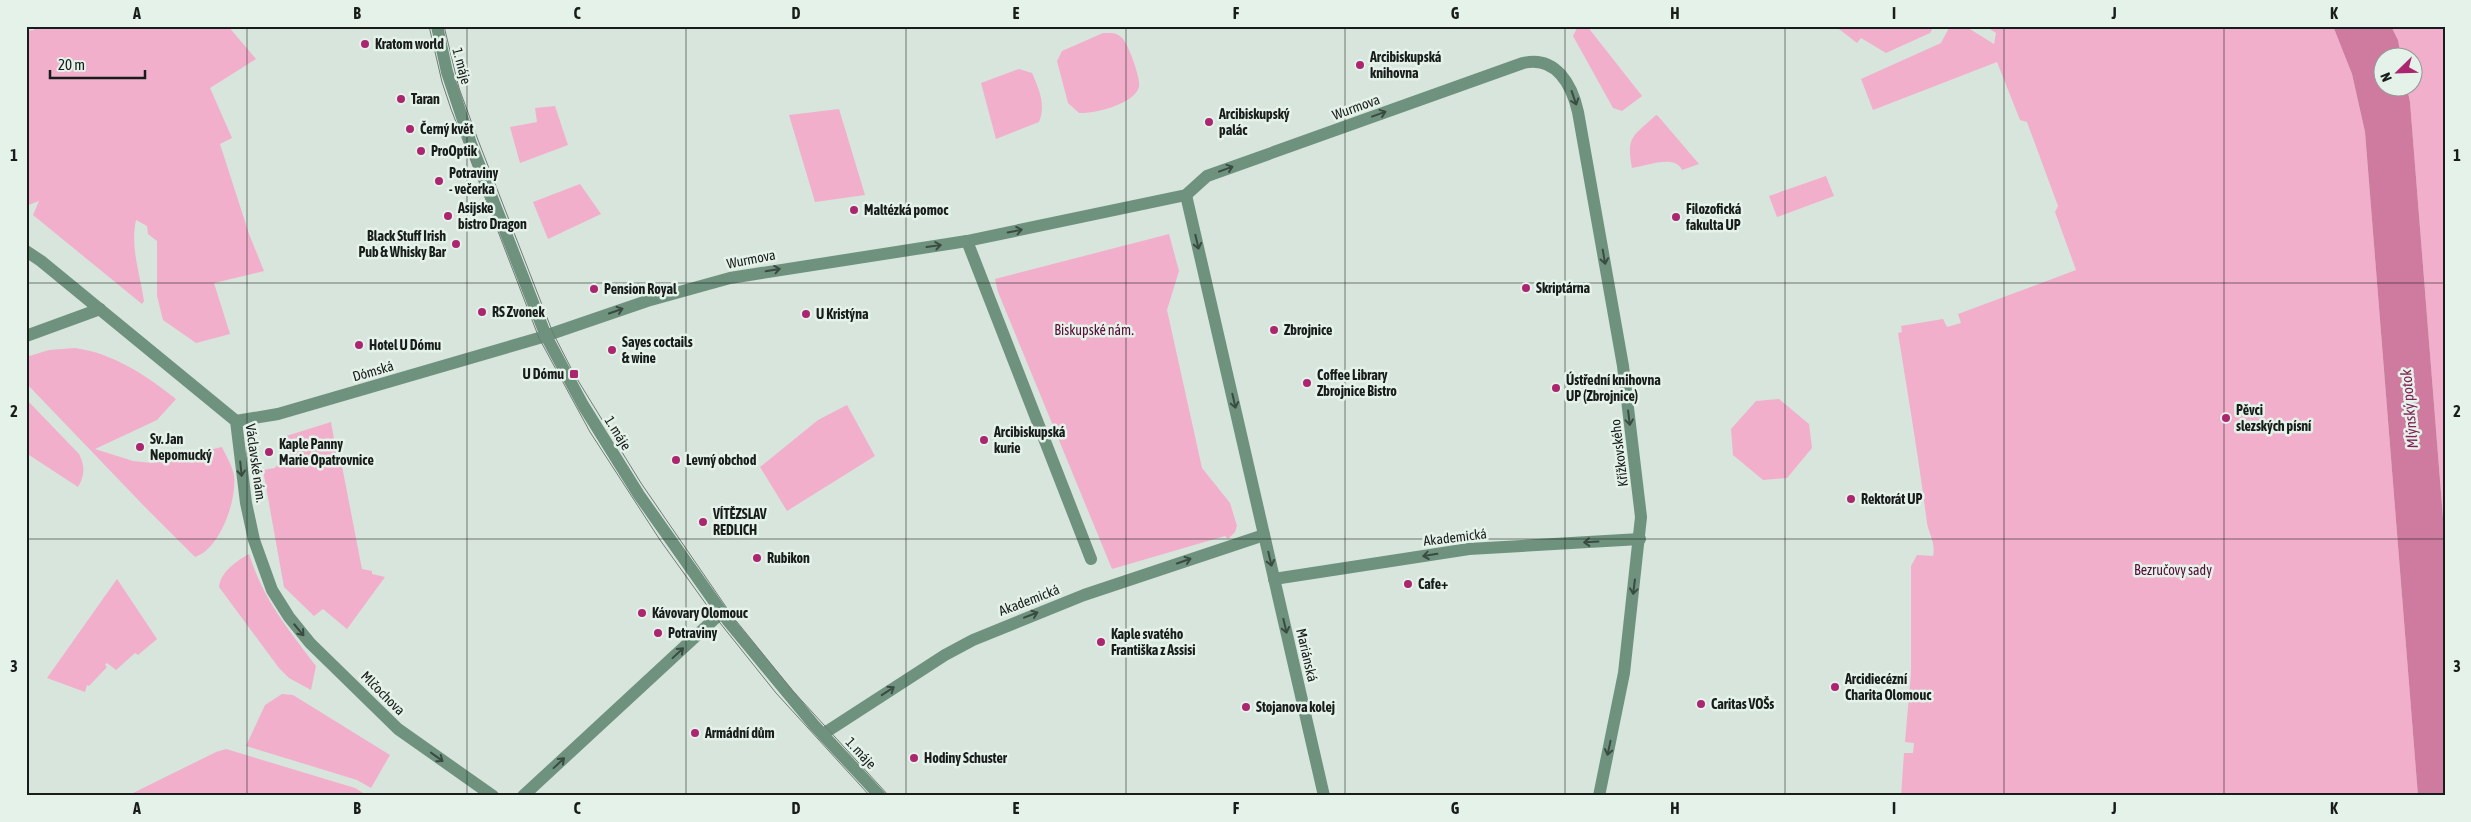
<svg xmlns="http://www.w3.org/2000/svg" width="2471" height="822" font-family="'Asap Condensed',sans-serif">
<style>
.green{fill:#f2afcb}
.water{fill:#cf7ba0}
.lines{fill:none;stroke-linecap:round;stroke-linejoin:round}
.minor{stroke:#6e927d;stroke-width:12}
.tram{stroke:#737b76;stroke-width:1}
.oneway{stroke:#3a4b42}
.grid{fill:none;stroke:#181c1a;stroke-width:1;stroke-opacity:0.55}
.poi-dot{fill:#ab266f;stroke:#e4f2ea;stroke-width:2}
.labels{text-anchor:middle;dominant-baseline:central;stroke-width:5;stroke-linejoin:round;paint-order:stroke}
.poi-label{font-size:14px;font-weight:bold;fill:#181c1a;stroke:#e4f2ea;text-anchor:start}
.street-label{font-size:14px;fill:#181c1a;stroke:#e4f2ea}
.park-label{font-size:14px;fill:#580b36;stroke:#e4f2ea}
.water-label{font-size:15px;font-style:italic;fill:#831f54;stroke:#e4f2ea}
.neatline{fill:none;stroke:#181c1a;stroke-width:2}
.grid-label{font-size:16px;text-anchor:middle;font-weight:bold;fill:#181c1a}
</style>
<rect width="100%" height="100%" fill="#d7e5dc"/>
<!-- green -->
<g class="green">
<path d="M34,26H228L256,59L210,88L232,138L220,144L249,234L264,271L214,283L230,334L196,343L163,320L157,296V241L148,234L147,226L136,220C130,248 140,273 144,301L142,304L33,215L39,201L26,206V31L34,30Z"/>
<polygon points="1578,26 1587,26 1642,96 1622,111 1613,108 1573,36"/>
<polygon points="1835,26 1934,26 1930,33 1886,53 1861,38 1857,43"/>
<path d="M1950,26H1965L1994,44L1996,33L1985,26H2333L2352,74L2365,132L2418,796H1901L1904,753H1913L1914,743L1905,742L1911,673V566L1917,555L1933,556C1936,544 1929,534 1927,523C1919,459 1908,396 1898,333L1902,332L1901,326L1943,319L1947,327L1961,323L1958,314L2076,270L2055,212L2058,206L2027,122L2020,120L1997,62L1873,110L1861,79L1941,43Z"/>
<polygon points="2391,26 2445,26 2445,543 2410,102 2407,88 2414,88 2414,58 2401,57 2398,40"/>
<path d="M1103,33C1110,33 1116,32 1121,37C1128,42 1141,79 1139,87C1134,104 1095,114 1079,113L1068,103L1057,61L1062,51Z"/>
<path d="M1019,69L1032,73C1039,89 1046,105 1039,122L996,139L981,83Z"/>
<polygon points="555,106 568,145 520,163 510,127 537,122 535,108"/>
<polygon points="839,109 865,195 815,202 789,115"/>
<path d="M1656,115L1658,116L1699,164L1682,170C1675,154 1646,166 1632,168C1626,135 1633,137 1656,115Z"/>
<polygon points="1826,176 1834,196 1777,217 1769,196"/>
<polygon points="580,184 601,214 548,239 533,202"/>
<polygon points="1169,234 1179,271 1167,310 1202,468 1230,503 1237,526 1235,532 1228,539 1225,536 1112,569 998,292 995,279"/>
<path d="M75,348C113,353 147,376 176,399L157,420L95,449L133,461L152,463L222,447C226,456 233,467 234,476C237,500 220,549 195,557L144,506L26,383V357L49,350Z"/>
<path d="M26,399L79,454C85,466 85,475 78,487L26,453Z"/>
<polygon points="1779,399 1809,424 1812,448 1787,478 1763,480 1733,455 1731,429 1756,401"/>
<polygon points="847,405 875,456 787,511 760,467 818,420"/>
<polygon points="331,422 338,461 341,461 362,569 372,571 372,574 385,577 347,629 323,609 314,616 284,587 263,470 275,468 287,450 283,437"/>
<path d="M249,554C264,601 287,627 316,666L311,690L289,678L279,668L219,587C221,571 237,561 249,554Z"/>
<polygon points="117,579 157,639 138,655 135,653 116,670 107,663 105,665 107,667 89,686 87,685 85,692 47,678"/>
<polygon points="282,694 293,695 390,755 371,788 357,780 246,746 265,705"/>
<polygon points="226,749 355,788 368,796 127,796 216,752"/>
</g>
<!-- water -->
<polygon class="water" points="2333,26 2391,26 2398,40 2401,57 2384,58 2384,88 2407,88 2410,102 2445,543 2445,796 2418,796 2365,132 2352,74"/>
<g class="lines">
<!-- minor -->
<g class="minor">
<polyline points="437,26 447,72 471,144 546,336 583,405 639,495 728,621 814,725 880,796"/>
<polyline points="1186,195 1324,796"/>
<polyline points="967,241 1091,559"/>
<polyline points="26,251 41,261 236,421 246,503 254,540 272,590 289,617 310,643 398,729 493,796"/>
<polyline points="26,336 100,309"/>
<path d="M236,421L278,414L539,338L647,301L730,278L967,241L1186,195L1207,176L1523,63C1556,55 1572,85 1578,112L1623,366L1641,517L1624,673L1599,796"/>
<polyline points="1274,579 1469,549 1640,539"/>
<polyline points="823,734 945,655 973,640 1084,595 1264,535"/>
<polyline points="523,796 722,612"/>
</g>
<!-- tram -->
<g class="tram">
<polyline points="429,26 442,82 451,109 539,338 590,432 660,540 716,618 776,693 870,796"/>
<polyline points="444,26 459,88 478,140 553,333 574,374 641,483 733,617 792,690 889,796"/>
</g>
</g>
<!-- one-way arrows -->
<defs><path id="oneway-shaft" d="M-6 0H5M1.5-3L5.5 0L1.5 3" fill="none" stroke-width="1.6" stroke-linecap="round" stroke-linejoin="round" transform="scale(1.25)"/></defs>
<g class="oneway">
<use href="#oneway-shaft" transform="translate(1574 98) rotate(71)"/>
<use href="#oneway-shaft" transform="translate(1379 114) rotate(-20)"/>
<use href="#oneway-shaft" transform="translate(1226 169) rotate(-20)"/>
<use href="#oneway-shaft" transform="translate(1015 231) rotate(-11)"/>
<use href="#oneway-shaft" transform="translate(1197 242) rotate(77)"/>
<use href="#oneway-shaft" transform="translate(934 246) rotate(-8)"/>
<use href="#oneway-shaft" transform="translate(1604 257) rotate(80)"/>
<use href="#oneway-shaft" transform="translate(773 270) rotate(-10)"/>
<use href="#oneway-shaft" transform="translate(616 311) rotate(-19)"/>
<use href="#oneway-shaft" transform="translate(1234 401) rotate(77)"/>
<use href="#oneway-shaft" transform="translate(1629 418) rotate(83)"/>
<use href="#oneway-shaft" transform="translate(241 469) rotate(84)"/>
<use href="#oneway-shaft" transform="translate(1591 542) rotate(177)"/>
<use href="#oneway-shaft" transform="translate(1430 555) rotate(171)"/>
<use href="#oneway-shaft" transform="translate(1270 559) rotate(77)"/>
<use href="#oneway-shaft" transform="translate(1184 561) rotate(-19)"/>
<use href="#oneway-shaft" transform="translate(1634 587) rotate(97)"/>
<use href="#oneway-shaft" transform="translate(1031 615) rotate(-21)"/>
<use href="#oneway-shaft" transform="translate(1285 626) rotate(77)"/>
<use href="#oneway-shaft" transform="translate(299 630) rotate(50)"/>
<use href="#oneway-shaft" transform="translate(678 653) rotate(-43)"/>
<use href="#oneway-shaft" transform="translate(888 691) rotate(-33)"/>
<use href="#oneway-shaft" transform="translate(1609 748) rotate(102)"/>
<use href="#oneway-shaft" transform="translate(437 757) rotate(36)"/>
<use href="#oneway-shaft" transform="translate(559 763) rotate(-43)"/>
</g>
<!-- grid -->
<path class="grid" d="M247,26V796M467,26V796M686,26V796M906,26V796M1126,26V796M1345,26V796M1565,26V796M1785,26V796M2004,26V796M2224,26V796M26,283H2445M26,539H2445"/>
<!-- markers -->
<g class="poi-dot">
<circle cx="365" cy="44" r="5"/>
<circle cx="1360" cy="65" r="5"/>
<circle cx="401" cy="99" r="5"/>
<circle cx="1209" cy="122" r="5"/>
<circle cx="410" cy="129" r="5"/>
<circle cx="421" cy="151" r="5"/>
<circle cx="439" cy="181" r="5"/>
<circle cx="854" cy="210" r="5"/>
<circle cx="448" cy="216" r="5"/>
<circle cx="1676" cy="217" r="5"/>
<circle cx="456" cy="244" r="5"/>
<circle cx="1526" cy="288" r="5"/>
<circle cx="594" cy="289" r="5"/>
<circle cx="482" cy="312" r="5"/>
<circle cx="806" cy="314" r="5"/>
<circle cx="1274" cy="330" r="5"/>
<circle cx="359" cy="345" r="5"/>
<circle cx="612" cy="350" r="5"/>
<rect x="569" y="369" width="10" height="10" rx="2.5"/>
<circle cx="1307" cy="383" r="5"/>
<circle cx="1556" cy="388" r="5"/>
<circle cx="2226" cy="418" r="5"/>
<circle cx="984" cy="440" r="5"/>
<circle cx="140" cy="447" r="5"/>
<circle cx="269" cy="452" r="5"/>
<circle cx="676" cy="460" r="5"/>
<circle cx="1851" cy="499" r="5"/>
<circle cx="703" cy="522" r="5"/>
<circle cx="757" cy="558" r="5"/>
<circle cx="1408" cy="584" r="5"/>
<circle cx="642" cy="613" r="5"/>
<circle cx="658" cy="633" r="5"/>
<circle cx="1101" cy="642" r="5"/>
<circle cx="1835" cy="687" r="5"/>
<circle cx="1701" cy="704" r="5"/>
<circle cx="1246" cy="707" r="5"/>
<circle cx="695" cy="733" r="5"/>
<circle cx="914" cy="758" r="5"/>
</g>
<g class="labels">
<!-- poi labels -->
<g class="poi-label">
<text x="375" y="44">Kratom world</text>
<text x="1370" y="57">Arcibiskupská<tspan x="1370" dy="16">knihovna</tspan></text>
<text x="411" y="99">Taran</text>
<text x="1219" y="114">Arcibiskupský<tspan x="1219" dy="16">palác</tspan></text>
<text x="420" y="129">Černý květ</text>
<text x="431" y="151">ProOptik</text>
<text x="449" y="173">Potraviny<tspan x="449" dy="16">- večerka</tspan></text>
<text x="458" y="208">Asijske<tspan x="458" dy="16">bistro Dragon</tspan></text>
<text x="1686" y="209">Filozofická<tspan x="1686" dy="16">fakulta UP</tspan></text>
<text x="864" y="210">Maltézká pomoc</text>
<text x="446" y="236" text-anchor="end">Black Stuff Irish<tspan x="446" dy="16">Pub &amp; Whisky Bar</tspan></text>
<text x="1536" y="288">Skriptárna</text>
<text x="604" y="289">Pension Royal</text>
<text x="492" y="312">RS Zvonek</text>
<text x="816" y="314">U Kristýna</text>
<text x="1284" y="330">Zbrojnice</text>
<text x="622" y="342">Sayes coctails<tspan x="622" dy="16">&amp; wine</tspan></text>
<text x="369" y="345">Hotel U Dómu</text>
<text x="564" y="374" text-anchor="end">U Dómu</text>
<text x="1317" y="375">Coffee Library<tspan x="1317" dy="16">Zbrojnice Bistro</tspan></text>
<text x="1566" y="380">Ústřední knihovna<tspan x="1566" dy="16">UP (Zbrojnice)</tspan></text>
<text x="2236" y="410">Pěvci<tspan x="2236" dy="16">slezských písní</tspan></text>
<text x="994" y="432">Arcibiskupská<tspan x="994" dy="16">kurie</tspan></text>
<text x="150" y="439">Sv. Jan<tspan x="150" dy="16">Nepomucký</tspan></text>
<text x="279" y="444">Kaple Panny<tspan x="279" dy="16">Marie Opatrovnice</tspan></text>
<text x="686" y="460">Levný obchod</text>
<text x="1861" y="499">Rektorát UP</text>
<text x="713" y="514">VÍTĚZSLAV<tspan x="713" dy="16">REDLICH</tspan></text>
<text x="767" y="558">Rubikon</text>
<text x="1418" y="584">Cafe+</text>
<text x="652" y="613">Kávovary Olomouc</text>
<text x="668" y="633">Potraviny</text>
<text x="1111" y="634">Kaple svatého<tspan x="1111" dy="16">Františka z Assisi</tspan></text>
<text x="1845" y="679">Arcidiecézní<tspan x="1845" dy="16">Charita Olomouc</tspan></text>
<text x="1711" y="704">Caritas VOŠs</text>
<text x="1256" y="707">Stojanova kolej</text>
<text x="705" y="733">Armádní dům</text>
<text x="924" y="758">Hodiny Schuster</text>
</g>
<!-- street labels -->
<g class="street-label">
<text transform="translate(462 66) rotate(75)">1. máje</text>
<text transform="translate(1356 107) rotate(-20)">Wurmova</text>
<text transform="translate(751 259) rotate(-11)">Wurmova</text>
<text transform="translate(373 371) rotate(-16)">Dómská</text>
<text transform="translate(618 433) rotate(58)">1. máje</text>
<text transform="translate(1619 453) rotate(-97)">Křížkovského</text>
<text transform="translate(256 463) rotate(82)">Václavské nám.</text>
<text transform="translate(1455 537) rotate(-7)">Akademická</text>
<text transform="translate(1029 600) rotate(-21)">Akademická</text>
<text transform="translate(1307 655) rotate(77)">Mariánská</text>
<text transform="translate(383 693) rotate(45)">Mlčochova</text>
<text transform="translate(861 753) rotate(47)">1. máje</text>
</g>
<!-- park labels -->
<g class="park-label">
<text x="1094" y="330">Biskupské nám.</text>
<text x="2173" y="570">Bezručovy sady</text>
</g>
<!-- water labels -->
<g class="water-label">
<text transform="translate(2409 409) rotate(-95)">Mlýnský potok</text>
</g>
</g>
<!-- border -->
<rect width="2471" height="822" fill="none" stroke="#e4f2ea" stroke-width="55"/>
<!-- north arrow -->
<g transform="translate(2398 72) rotate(247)"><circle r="24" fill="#e4f2ea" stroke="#929c97"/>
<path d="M0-4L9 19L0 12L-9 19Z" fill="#ab266f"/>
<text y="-8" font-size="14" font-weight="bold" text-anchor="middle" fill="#181c1a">N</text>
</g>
<!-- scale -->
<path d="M50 70v8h95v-8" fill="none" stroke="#181c1a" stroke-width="2.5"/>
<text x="58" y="70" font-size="15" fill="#181c1a" stroke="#e4f2ea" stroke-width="4" paint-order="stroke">20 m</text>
<rect x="28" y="28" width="2416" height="766" class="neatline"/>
<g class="grid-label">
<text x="137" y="19">A</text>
<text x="357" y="19">B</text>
<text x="577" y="19">C</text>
<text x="796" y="19">D</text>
<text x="1016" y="19">E</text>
<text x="1236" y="19">F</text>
<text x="1455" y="19">G</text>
<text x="1675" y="19">H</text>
<text x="1894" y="19">I</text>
<text x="2114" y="19">J</text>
<text x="2334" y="19">K</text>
<text x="14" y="161">1</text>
<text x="2457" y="161">1</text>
<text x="14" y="417">2</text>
<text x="2457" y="417">2</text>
<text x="14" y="672">3</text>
<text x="2457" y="672">3</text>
<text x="137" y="814">A</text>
<text x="357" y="814">B</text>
<text x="577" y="814">C</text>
<text x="796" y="814">D</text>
<text x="1016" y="814">E</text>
<text x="1236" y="814">F</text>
<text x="1455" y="814">G</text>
<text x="1675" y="814">H</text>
<text x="1894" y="814">I</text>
<text x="2114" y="814">J</text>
<text x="2334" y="814">K</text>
</g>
</svg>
